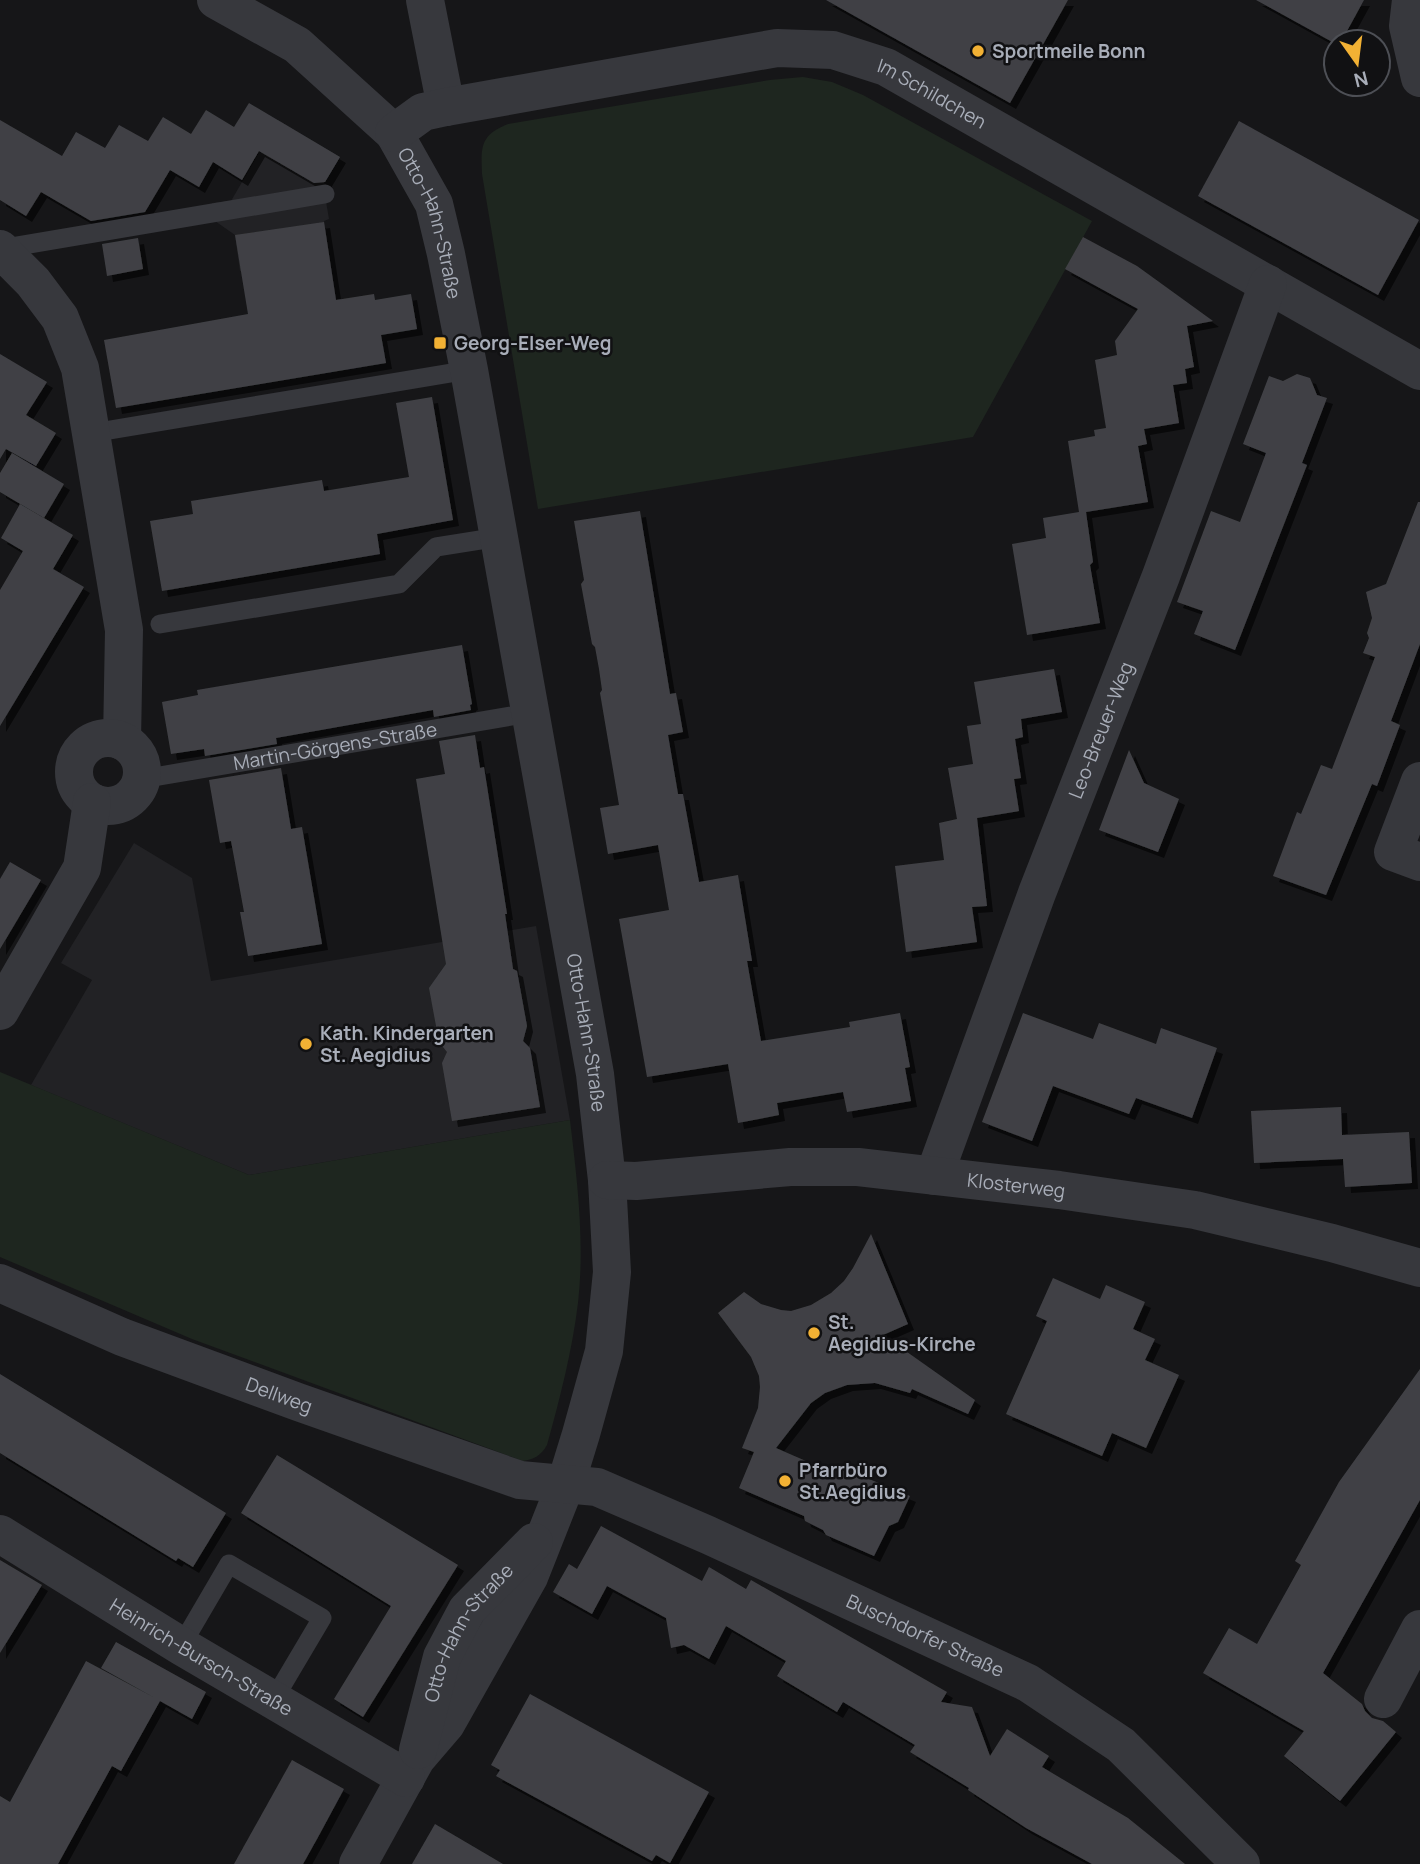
<svg xmlns="http://www.w3.org/2000/svg" width="1420" height="1864" font-family="Manrope,sans-serif">
<style>
.built{fill:#222225}
.green{fill:#1e261f}
.building{fill:#404145;filter:url(#shadow)}
.lines{fill:none;stroke-linecap:round;stroke-linejoin:round}
.lane{stroke:#37383d;stroke-width:19}
.street{stroke:#37383d;stroke-width:38}
.poi-dot{fill:#f2b134;stroke:#111113;stroke-width:2.5}
.labels{text-anchor:middle;dominant-baseline:central;stroke-width:5;stroke-linejoin:round;paint-order:stroke}
.poi-label{font-size:19px;font-weight:bold;fill:#a8adb8;stroke:#111113;text-anchor:start}
.street-label{font-size:19px;fill:#a8adb8;stroke:#111113}
</style>
<defs>
<filter id="shadow"><feDropShadow dx="6" dy="6" stdDeviation="0" flood-color="#0009"/></filter>
</defs>
<rect width="100%" height="100%" fill="#161618"/>
<!-- built -->
<g class="built">
<polygon points="278,120 340,157 322,188 324,190 329,219 324,221 329,255 240,271 235,235 215,221 212,203 231,201"/>
<polygon points="134,843 192,878 211,981 536,926 570,1120 249,1175 31,1085 92,980 61,963"/>
</g>
<!-- green -->
<g class="green">
<path d="M803,77L832,82L863,95L1092,221L973,437L538,509L482,174C481,147 480,135 508,124L770,80Z"/>
<path d="M0,1072L249,1175L570,1120C577,1179 585,1242 578,1303C572,1352 560,1398 547,1445C541,1456 534,1459 523,1461L192,1339L0,1257Z"/>
</g>
<!-- building -->
<g class="building">
<polygon points="826,0 1068,0 1010,103"/>
<polygon points="1256,0 1364,0 1341,42 1336,42 1336,44"/>
<polygon points="249,103 340,157 325,182 314,183 259,151 242,180 213,162 199,187 170,170 145,212 91,221 41,192 26,216 0,200 0,120 62,156 76,132 105,148 119,125 148,141 163,117 191,134 206,110 234,127"/>
<polygon points="1239,121 1419,220 1378,295 1198,196"/>
<polygon points="324,222 336,300 374,294 375,300 411,294 417,329 381,335 386,363 116,408 104,340 248,314 235,235"/>
<polygon points="1083,237 1137,266 1213,321 1187,326 1194,367 1185,369 1187,383 1173,385 1179,423 1144,429 1147,444 1138,446 1148,502 1086,512 1093,562 1090,565 1100,623 1027,635 1012,544 1046,538 1043,518 1079,512 1068,441 1095,436 1094,430 1106,428 1095,360 1117,355 1115,341 1138,309 1065,269"/>
<polygon points="138,238 143,269 107,276 102,244"/>
<polygon points="0,354 47,382 26,415 56,433 36,466 6,449 0,459"/>
<polygon points="1297,374 1310,378 1317,395 1327,398 1302,463 1307,465 1235,650 1194,634 1203,611 1177,602 1211,511 1240,522 1266,453 1243,444 1269,376 1283,381"/>
<polygon points="432,397 453,520 377,534 380,554 162,591 150,521 193,514 191,501 235,494 322,480 324,491 409,477 396,403"/>
<polygon points="12,453 64,484 44,518 0,492 0,473"/>
<polygon points="1418,502 1420,502 1420,644 1391,721 1400,725 1377,786 1372,784 1326,895 1273,876 1297,812 1301,814 1321,765 1332,769 1375,657 1363,653 1369,638 1367,633 1372,618 1366,592 1386,584"/>
<polygon points="20,504 73,535 53,569 84,587 0,726 0,590 23,551 1,538"/>
<polygon points="640,511 670,694 676,693 683,732 668,735 678,794 683,794 699,882 738,875 752,961 747,961 761,1041 850,1027 849,1022 900,1013 910,1067 905,1068 911,1101 847,1112 843,1092 777,1103 779,1115 738,1123 728,1064 647,1077 619,919 669,910 658,845 608,854 600,808 619,805 600,693 602,690 599,669 595,647 592,644 581,584 584,580 574,521"/>
<polygon points="462,645 472,704 470,705 471,710 434,717 433,710 276,738 277,744 205,756 204,749 171,754 162,702 198,695 197,690"/>
<polygon points="1054,669 1062,712 1021,719 1023,737 1015,739 1021,778 1014,779 1019,811 977,818 987,906 972,907 977,942 906,952 895,866 944,860 939,823 957,819 948,768 973,764 967,726 981,724 974,682"/>
<polygon points="475,735 480,768 484,767 507,914 505,914 513,969 517,971 527,1026 523,1041 530,1048 540,1107 452,1121 442,1063 447,1052 439,1042 429,988 446,964 416,779 445,774 439,741"/>
<polygon points="1129,750 1144,783 1179,799 1158,852 1099,830"/>
<polygon points="281,768 291,829 302,827 322,944 248,956 240,912 244,912 231,841 220,843 209,780"/>
<polygon points="10,862 41,880 0,949 0,879"/>
<polygon points="1023,1013 1093,1039 1099,1023 1156,1044 1161,1028 1217,1048 1192,1118 1136,1098 1129,1114 1053,1086 1032,1141 982,1122"/>
<polygon points="1341,1107 1342,1135 1409,1132 1412,1183 1345,1187 1343,1159 1254,1163 1251,1111"/>
<polygon points="871,1234 908,1324 883,1335 975,1400 968,1414 912,1389 910,1393 875,1383 847,1385 825,1393 811,1403 776,1448 829,1471 845,1469 910,1496 898,1522 889,1526 874,1556 826,1535 823,1530 805,1521 804,1516 739,1488 754,1452 742,1448 758,1408 760,1387 759,1376 751,1357 718,1313 744,1292 761,1304 781,1310 791,1311 811,1305 831,1293 844,1281 853,1268"/>
<polygon points="1053,1278 1100,1299 1106,1285 1145,1302 1133,1329 1155,1339 1145,1360 1179,1375 1146,1448 1112,1433 1102,1456 1006,1414 1047,1321 1036,1316"/>
<polygon points="1420,1369 1420,1500 1323,1673 1362,1704 1365,1711 1372,1718 1383,1721 1396,1732 1340,1801 1284,1756 1304,1731 1203,1673 1229,1628 1257,1644 1301,1565 1295,1561 1339,1482"/>
<polygon points="0,1374 226,1513 193,1567 178,1558 176,1561 0,1453"/>
<polygon points="277,1455 458,1565 363,1717 334,1699 391,1606 241,1513"/>
<polygon points="601,1526 702,1581 709,1567 746,1589 751,1580 947,1692 941,1702 972,1707 990,1756 1007,1729 1049,1756 1042,1767 1128,1818 1185,1864 1092,1864 1026,1828 968,1790 969,1788 910,1752 915,1745 843,1702 837,1712 777,1676 786,1661 726,1626 709,1659 684,1645 671,1648 666,1618 607,1586 592,1614 553,1592 569,1564 577,1569"/>
<polygon points="0,1560 42,1585 0,1653"/>
<polygon points="116,1642 206,1692 192,1719 160,1701 121,1771 112,1766 58,1864 0,1864 0,1796 10,1802 86,1661 155,1698 101,1668"/>
<polygon points="530,1694 709,1792 670,1863 656,1855 652,1861 496,1776 500,1770 491,1765"/>
<polygon points="292,1760 344,1789 317,1839 303,1864 234,1864"/>
<polygon points="435,1824 503,1864 412,1864"/>
</g>
<g class="lines">
<!-- lane -->
<g class="lane">
<polyline points="0,249 325,194"/>
<polyline points="92,433 469,370"/>
<polyline points="160,624 399,584 436,547 499,537"/>
<path id="s1" d="M142,779L529,713"/>
<polyline points="181,1646 229,1564 322,1618 274,1699"/>
</g>
<!-- street -->
<g class="street">
<path id="s2" d="M216,0L297,45L394,133L434,204L446,254L469,370L595,1074L607,1180L612,1272L604,1351L581,1434L565,1486L529,1577L446,1724L416,1759L358,1864"/>
<polyline points="425,0 446,107"/>
<polyline points="1411,0 1408,26 1420,78"/>
<path id="s3" d="M394,133L423,112L446,107L777,48L833,50L886,67L1420,371"/>
<polyline points="0,249 33,282 60,318 80,368 124,630 122,741"/>
<circle cx="108" cy="772" r="34"/>
<polyline points="1420,781 1393,852 1420,862"/>
<polyline points="0,1011 82,868 92,802"/>
<path id="s4" d="M934,1176L1037,893L1161,576L1268,284"/>
<path id="s5" d="M607,1180L636,1181L790,1167H858L1059,1190L1195,1210L1332,1243L1420,1268"/>
<path id="s6" d="M0,1283L122,1337L298,1402L520,1480L597,1487L708,1535L1028,1683L1121,1745L1241,1864"/>
<path id="s7" d="M0,1534L181,1646L406,1778"/>
<polyline points="1383,1699 1420,1629"/>
<path id="s8" d="M418,1750L442,1657L467,1610L534,1542"/>
</g>
</g>
<!-- markers -->
<g class="poi-dot">
<circle cx="978" cy="51" r="7"/>
<rect x="433" y="336" width="14" height="14" rx="3.5"/>
<circle cx="306" cy="1044" r="7"/>
<circle cx="814" cy="1333" r="7"/>
<circle cx="785" cy="1481" r="7"/>
</g>
<g class="labels">
<!-- poi labels -->
<g class="poi-label">
<text x="992" y="51">Sportmeile Bonn</text>
<text x="454" y="343">Georg-Elser-Weg</text>
<text x="320" y="1033">Kath. Kindergarten<tspan x="320" dy="22">St. Aegidius</tspan></text>
<text x="828" y="1322">St.<tspan x="828" dy="22">Aegidius-Kirche</tspan></text>
<text x="799" y="1470">Pfarrbüro<tspan x="799" dy="22">St.Aegidius</tspan></text>
</g>
<!-- street labels -->
<g class="street-label">
<text stroke="none"><textPath href="#s3" startOffset="560">Im Schildchen</textPath></text>
<text stroke="none"><textPath href="#s2" startOffset="322">Otto-Hahn-Straße</textPath></text>
<text stroke="none"><textPath href="#s4" startOffset="476">Leo-Breuer-Weg</textPath></text>
<text stroke="none"><textPath href="#s1" startOffset="196">Martin-Görgens-Straße</textPath></text>
<text stroke="none"><textPath href="#s2" startOffset="1148">Otto-Hahn-Straße</textPath></text>
<text stroke="none"><textPath href="#s5" startOffset="411">Klosterweg</textPath></text>
<text stroke="none"><textPath href="#s6" startOffset="301">Dellweg</textPath></text>
<text stroke="none"><textPath href="#s8" startOffset="130">Otto-Hahn-Straße</textPath></text>
<text stroke="none"><textPath href="#s6" startOffset="994">Buschdorfer Straße</textPath></text>
<text stroke="none"><textPath href="#s7" startOffset="236">Heinrich-Bursch-Straße</textPath></text>
</g>
</g>
<!-- north arrow -->
<g transform="translate(1357 63) rotate(166)"><circle r="33" fill="#111113" stroke="#4d4f55" stroke-width="2"/>
<path d="M0-5L12 26L0 18L-12 26Z" fill="#f2b134"/>
<text y="-10" font-size="19" font-weight="bold" text-anchor="middle" fill="#a8adb8">N</text>
</g>
</svg>
